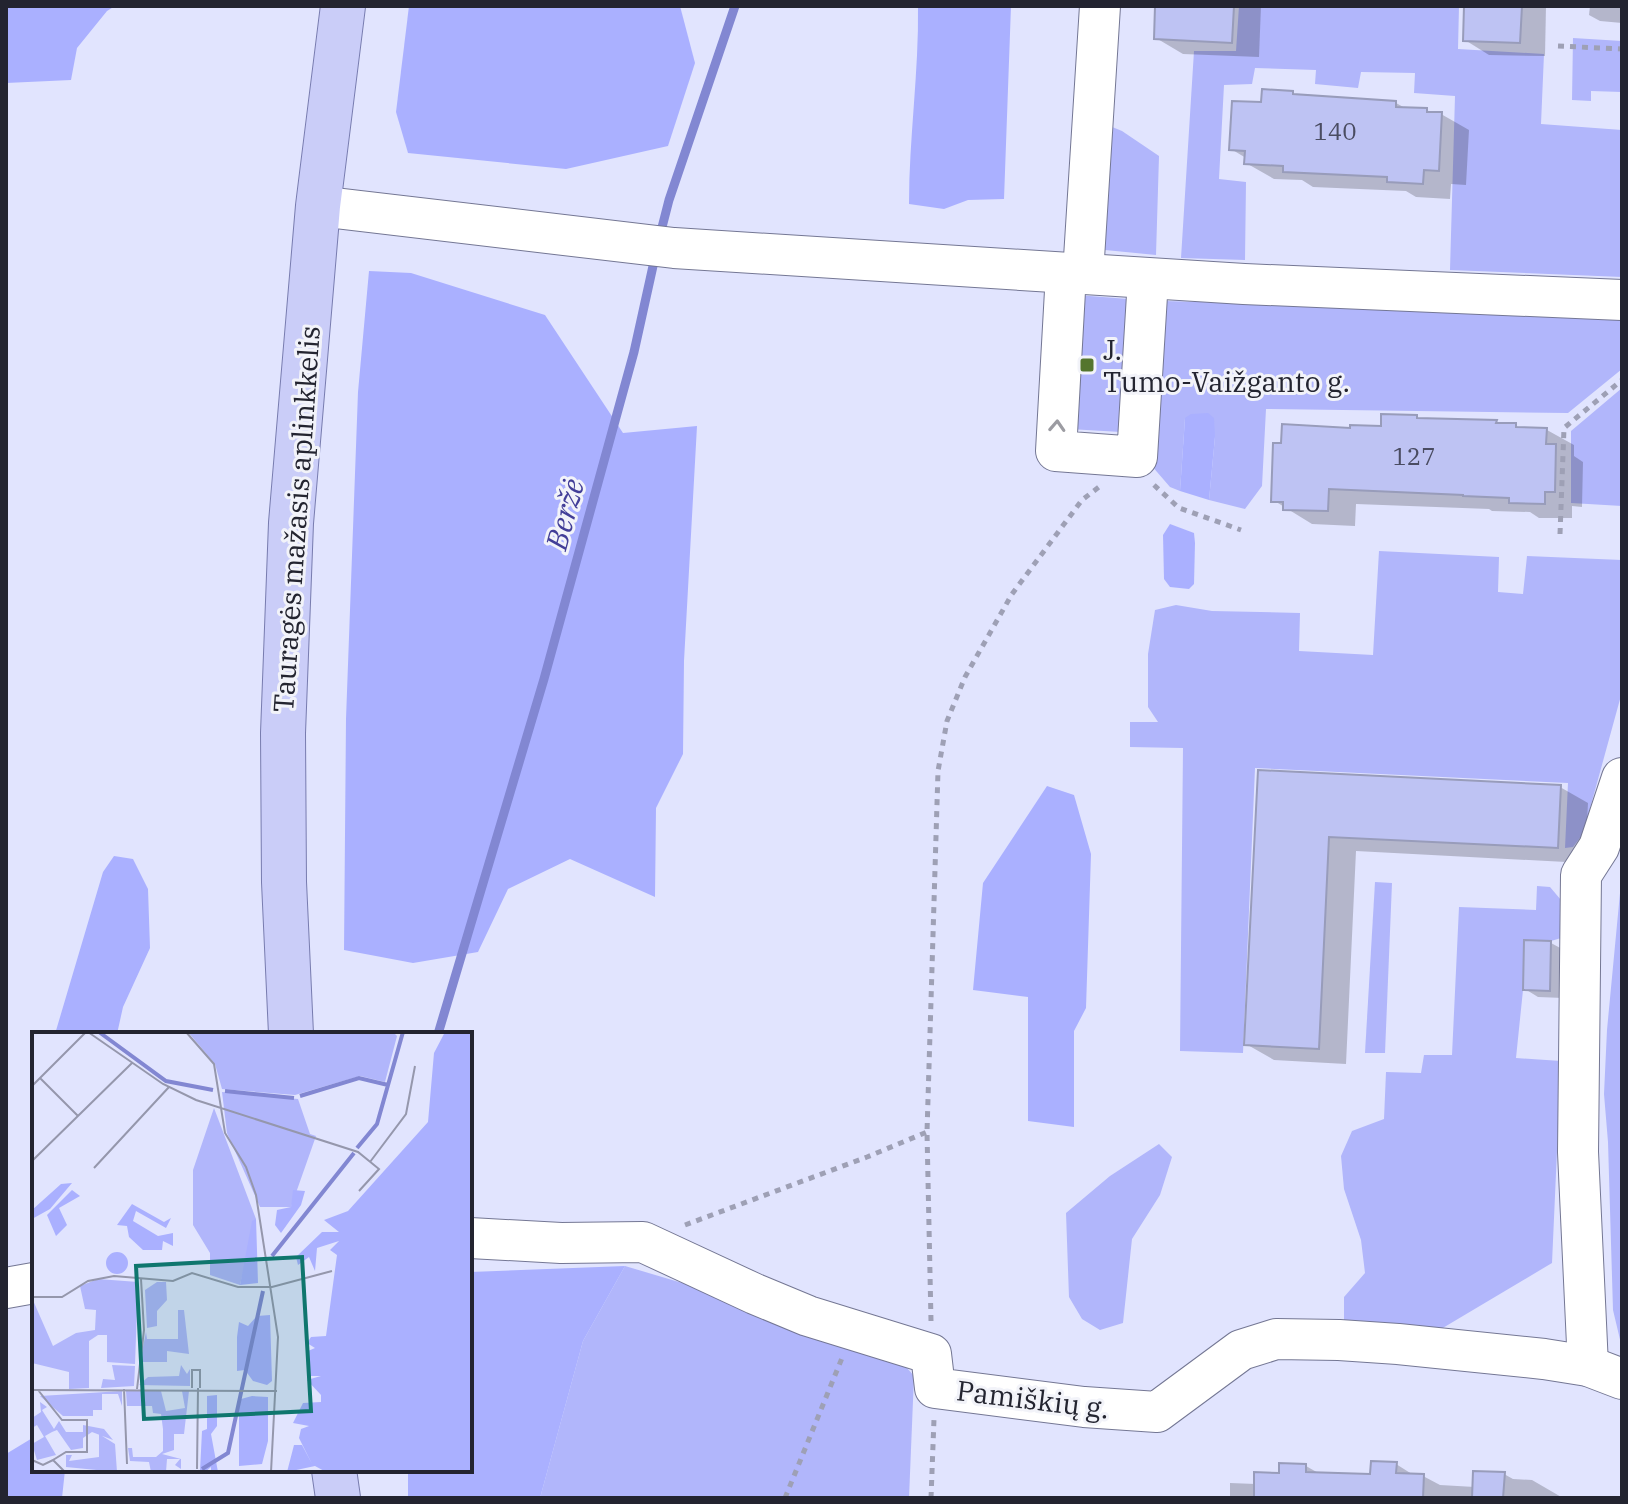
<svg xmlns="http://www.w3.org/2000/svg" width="1628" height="1504" font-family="'IBM Plex Serif',serif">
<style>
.green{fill:#b1b6fb}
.forest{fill:#aab0ff}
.shadow{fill:#0003}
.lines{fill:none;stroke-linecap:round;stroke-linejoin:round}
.stream{stroke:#8287d2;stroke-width:9}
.building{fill:#bec3f3;stroke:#989cba;stroke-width:2}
.minor-casing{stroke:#747794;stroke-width:42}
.major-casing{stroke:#787caf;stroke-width:46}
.path{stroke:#9ea0b5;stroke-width:5;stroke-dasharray:6 6;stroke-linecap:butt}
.minor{stroke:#fff;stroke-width:40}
.major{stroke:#cacdf8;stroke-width:44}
.oneway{stroke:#9c9ca2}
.poi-dot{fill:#54752d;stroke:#f2f3f9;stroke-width:3}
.labels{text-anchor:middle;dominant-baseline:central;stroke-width:6;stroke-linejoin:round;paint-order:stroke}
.number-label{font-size:24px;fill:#4a4c61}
.poi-label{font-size:28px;fill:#232430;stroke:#f2f3f9;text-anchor:start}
.street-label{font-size:28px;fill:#232430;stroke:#f2f3f9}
.water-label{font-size:30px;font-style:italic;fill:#423e98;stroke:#f2f3f9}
.inset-river{fill:none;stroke:#8287d2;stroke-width:4}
.inset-road{fill:none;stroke:#9597ac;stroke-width:2}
.view{fill:#0f766e;fill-opacity:0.15;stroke:#0f766e;stroke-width:4}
.inset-edge{fill:none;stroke:#232430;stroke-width:4}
</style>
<rect width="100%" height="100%" fill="#e1e4fe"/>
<!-- green -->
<g class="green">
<polygon points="1239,6 1459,6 1458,49 1544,54 1541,124 1622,130 1622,277 1450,270 1455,96 1414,93 1415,73 1361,72 1358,88 1315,84 1316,70 1255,68 1252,84 1224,85 1219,179 1246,182 1245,260 1181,258 1194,51 1236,51"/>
<polygon points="1573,38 1622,41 1622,92 1591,91 1591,101 1572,100"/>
<polygon points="1100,122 1122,131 1159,156 1156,255 1095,249"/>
<polygon points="1077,295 1128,299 1121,432 1069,429"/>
<polygon points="1164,301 1622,314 1622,369 1568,413 1266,409 1262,486 1245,509 1209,500 1215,437 1185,418 1180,491 1170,487 1151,465"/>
<polygon points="1622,388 1622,506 1571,503 1571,431"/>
<polygon points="1379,551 1499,557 1498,592 1523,594 1527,556 1622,560 1622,692 1583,834 1573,847 1565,848 1568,783 1255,768 1243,1053 1180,1051 1183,748 1130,747 1130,722 1158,722 1148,707 1148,654 1155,610 1176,605 1212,611 1300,613 1299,651 1373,655"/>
<polygon points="1622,872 1622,1348 1613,1310 1608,1142 1604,1094 1607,1030"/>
<polygon points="1375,882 1392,883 1385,1053 1365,1053"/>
<polygon points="1537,886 1550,887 1561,900 1561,938 1551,941 1524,941 1523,990 1516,1058 1561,1061 1552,1263 1436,1332 1344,1324 1344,1297 1365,1273 1361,1240 1344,1189 1341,1156 1352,1131 1384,1119 1386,1072 1421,1073 1424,1055 1452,1055 1459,907 1536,910"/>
<polygon points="1159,1144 1172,1157 1160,1195 1132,1239 1123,1323 1100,1330 1082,1319 1069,1297 1066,1213 1110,1176"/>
<polygon points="625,1266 716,1293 901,1361 914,1376 909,1498 540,1498 583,1341"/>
</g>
<!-- forest -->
<g class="forest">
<polygon points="6,6 115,6 107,11 77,48 71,80 6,83"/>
<polygon points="409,6 680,6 695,63 668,146 566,169 408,153 396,112"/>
<path d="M918,6H1011L1004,199L968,200L944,209L909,204C909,138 919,72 918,6Z"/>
<polygon points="369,271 411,273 545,315 623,433 697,426 684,661 683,754 656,808 655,897 570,859 508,889 478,952 413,963 344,950 346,719 358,392"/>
<polygon points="1208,413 1214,418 1215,437 1209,500 1180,491 1185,418 1191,414"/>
<polygon points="1170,524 1194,533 1195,543 1194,584 1189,589 1170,587 1164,579 1163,535"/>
<polygon points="1047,786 1074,795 1091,854 1086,1008 1074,1031 1074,1127 1028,1121 1028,997 973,990 983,883"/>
<polygon points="114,856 133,859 148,889 150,948 123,1007 117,1034 55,1034 103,872"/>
<polygon points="625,1266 583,1341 540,1498 408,1498 408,1470 470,1470 470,1272"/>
<polygon points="34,1437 34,1470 65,1470 62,1498 6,1498 6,1454"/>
</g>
<!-- shadow -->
<g class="shadow">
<polygon points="1157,6 1261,6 1259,57 1183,54 1156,38"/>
<polygon points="1466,6 1546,6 1545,56 1489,55 1465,40"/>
<polygon points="1590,6 1622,6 1622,23 1600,21 1589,15"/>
<polygon points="1293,93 1299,97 1396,103 1407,109 1427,110 1433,114 1441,114 1469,130 1466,185 1451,184 1450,199 1416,197 1406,191 1313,187 1302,180 1274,179 1246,163 1246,158 1231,149 1263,104"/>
<polygon points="1416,417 1421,420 1496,422 1502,425 1515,425 1521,429 1547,430 1574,445 1574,456 1583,462 1582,507 1572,506 1572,518 1539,518 1530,512 1492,511 1489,509 1356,504 1355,526 1312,524 1273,500 1352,430 1383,428"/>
<polygon points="1260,773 1560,787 1588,803 1585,863 1356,851 1346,1064 1274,1060 1246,1044"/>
<polygon points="1551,943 1564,950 1563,998 1538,997 1525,989"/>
<polygon points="1396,1464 1415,1476 1423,1476 1440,1485 1475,1487 1504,1474 1513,1479 1532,1480 1563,1498 1230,1498 1230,1483 1256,1484 1306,1466 1320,1474 1372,1476"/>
</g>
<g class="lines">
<!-- stream -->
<g class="stream">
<polyline points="659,239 669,200 735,6"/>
<polyline points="438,1034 544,679 634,352 655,257"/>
</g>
</g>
<!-- building -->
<g class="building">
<polygon points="1155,6 1234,6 1232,43 1154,39"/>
<polygon points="1464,6 1522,6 1520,43 1463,41"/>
<polygon points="1262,89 1293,91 1293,94 1396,101 1396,107 1427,108 1427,112 1442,112 1439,171 1424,170 1423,184 1387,182 1387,177 1283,172 1283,166 1244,164 1245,151 1229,150 1232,101 1261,102"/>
<polygon points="1381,414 1417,415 1417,418 1497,420 1496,423 1516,423 1516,427 1547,428 1546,444 1556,444 1555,492 1545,492 1545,504 1509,503 1509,498 1463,496 1463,495 1329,489 1328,511 1283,510 1283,502 1271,502 1273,443 1281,443 1282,424 1350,428 1350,425 1381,426"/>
<polygon points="1258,770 1561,785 1558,848 1329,837 1319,1049 1244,1045"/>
<polygon points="1524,940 1551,941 1550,991 1523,990"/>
<polygon points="1371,1461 1397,1462 1396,1473 1424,1474 1423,1498 1254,1498 1254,1472 1279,1473 1279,1463 1306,1464 1306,1472 1370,1474"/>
<polygon points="1473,1471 1505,1472 1503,1498 1472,1498"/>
</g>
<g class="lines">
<defs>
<g id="minor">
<polyline points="318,206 674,248 1244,284 1622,300"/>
<polyline points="1066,273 1056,451 1137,457 1148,279"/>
<polyline points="1083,274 1100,6"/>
<polyline points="470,1238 561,1243 643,1242 755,1294 808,1316 931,1354 935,1388 1084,1407 1157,1412 1241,1350 1276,1339 1339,1340 1398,1344 1544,1359 1588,1366 1622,1379"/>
<polyline points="6,1288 34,1283"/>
<polyline points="1588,1366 1578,1152 1581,875 1599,847 1622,778"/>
</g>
<g id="major">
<polyline points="291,1034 284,882 283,733 291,523 318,206 343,6"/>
<polyline points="334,1470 338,1498"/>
</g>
</defs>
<!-- minor casing -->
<use href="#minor" class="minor-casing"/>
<!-- major casing -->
<use href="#major" class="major-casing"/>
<!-- path -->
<g class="path">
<polyline points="1558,46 1622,49"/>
<polyline points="1154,485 1179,508 1241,530"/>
<polyline points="1560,534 1564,428 1622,380"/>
<polyline points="685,1225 867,1157 927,1132"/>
<polyline points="931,1321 927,1132 938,771 947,721 965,677 1012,594 1082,500 1099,487"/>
<polyline points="785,1498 842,1358"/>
<polyline points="931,1498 934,1419"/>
</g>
<!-- minor -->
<use href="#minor" class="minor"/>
<!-- major -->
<use href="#major" class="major"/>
</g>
<!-- one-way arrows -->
<defs><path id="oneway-chevron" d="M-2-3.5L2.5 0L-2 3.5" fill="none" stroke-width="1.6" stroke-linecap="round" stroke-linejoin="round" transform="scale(2)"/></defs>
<use class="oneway" href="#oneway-chevron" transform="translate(1057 426) rotate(-87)"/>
<!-- markers -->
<rect class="poi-dot" x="1079" y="357" width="16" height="16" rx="4"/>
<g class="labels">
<!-- number labels -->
<g class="number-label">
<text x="1335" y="131">140</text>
<text x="1414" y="456">127</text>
</g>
<!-- poi labels -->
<g class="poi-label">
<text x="1103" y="349">J.<tspan x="1103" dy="32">Tumo-Vaižganto g.</tspan></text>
</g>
<!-- street labels -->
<g class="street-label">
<text transform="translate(296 519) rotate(-86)">Tauragės mažasis aplinkkelis</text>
<text transform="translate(1033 1399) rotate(7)">Pamiškių g.</text>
</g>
<!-- water labels -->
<g class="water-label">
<text transform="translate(564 514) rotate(-75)">Beržė</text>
</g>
</g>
<!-- overview -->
<g transform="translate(32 1032)">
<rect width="440" height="440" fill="#e1e4fe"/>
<path d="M156,0H361L365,4L353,50L328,44L263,63L190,57L183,32ZM190,60L266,67L278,102L284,104L259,175H228L195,101ZM182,76L224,187L208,253L178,243V221L161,193V138ZM66,247L106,250L103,332L75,330V303H66L57,309V356L37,357V340L0,331V266L21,314L44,301L63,298L64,278L53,277L48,254ZM125,250H134L135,268L125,279V294L115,296L113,258ZM146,278H152L157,322L135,319V330H108L114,300L115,307H146ZM80,333L103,334L102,354L69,356L71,347L83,348ZM149,333L155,342L158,337V354L107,353L116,345L147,344ZM90,359V374L86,362H70V378H61V384H31L8,364ZM94,359H129L134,379L153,376L150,359H157L152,402H142V418L130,422L149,427V437L143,433L148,427H135L134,440H119L117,430L98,429L96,416H100L101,425H124L131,419V397L129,382L121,381L120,374H95ZM8,370L15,375L10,378L22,397L27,389L34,400H51V393L72,397L81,408L60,400L51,406V416L39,418L25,398L20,400L13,404L24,423L5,428L0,412L12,405L5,393L0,396V386L9,380ZM67,402L83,412L85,440L34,435V423H40L37,429L67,425Z" fill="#b1b6fb"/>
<path d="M413,0H440V440H294L283,434L255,440L262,413H270L280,432L267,406L269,397L277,394L261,391L271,371L289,370V363L275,348L289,344H277L276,319L283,316L275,311L279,305L294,304L305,223L298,218L307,209L285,216L283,239L277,225L266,233L264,225L290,200H307L292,188L316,179L396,90L402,21ZM40,151L18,177L0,187V178L29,152ZM40,158L48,164L27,176L35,193L24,204L15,183ZM261,158L273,159L269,173L249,201L243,193L245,178L259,175ZM100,172L132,190L139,186L134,196L104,179L101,189L126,204L141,201V214L131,209L130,218H111L97,205L95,194L85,193ZM224,187L226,251L208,253L220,189ZM74 231a11 11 0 1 1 22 0a11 11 0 1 1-22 0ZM238,283L240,349L235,353L221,349L213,338L205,339V305L207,290L216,294L225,284ZM185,363V394L179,402L186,440H179V435L173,440H162L168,439L170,399L175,397V364ZM220,364L236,365V409L230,432L207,434V376L209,367Z" fill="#aab0ff"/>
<path class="inset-river" d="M67,0L134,49L181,58M193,59L262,66M268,64L327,46L356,53M325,116L345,92L371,0M240,224L322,121M170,437L196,421L231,259"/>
<path class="inset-road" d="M56,0L131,52L164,68L326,120L347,137L327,159M154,0L182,32L193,101L214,135L224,163L246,305L239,440M8,46L46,84M0,54L54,0M0,129L100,31M338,130L374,82L383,34M62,136L137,55M0,265H30L56,249L82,244L141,249L160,241L206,255H240L300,239M160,356V338H168V356M92,357L95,432M105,357L112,298L109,247M0,358L245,359M6,358L30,388H55V420H34L21,428M0,428L11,433L21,428L33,440M165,437L166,356"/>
<path class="view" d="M270,225L279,379L112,387L104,234Z"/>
<rect width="440" height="440" class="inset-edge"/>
</g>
<!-- border -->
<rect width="1628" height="1504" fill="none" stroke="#232430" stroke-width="16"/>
</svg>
